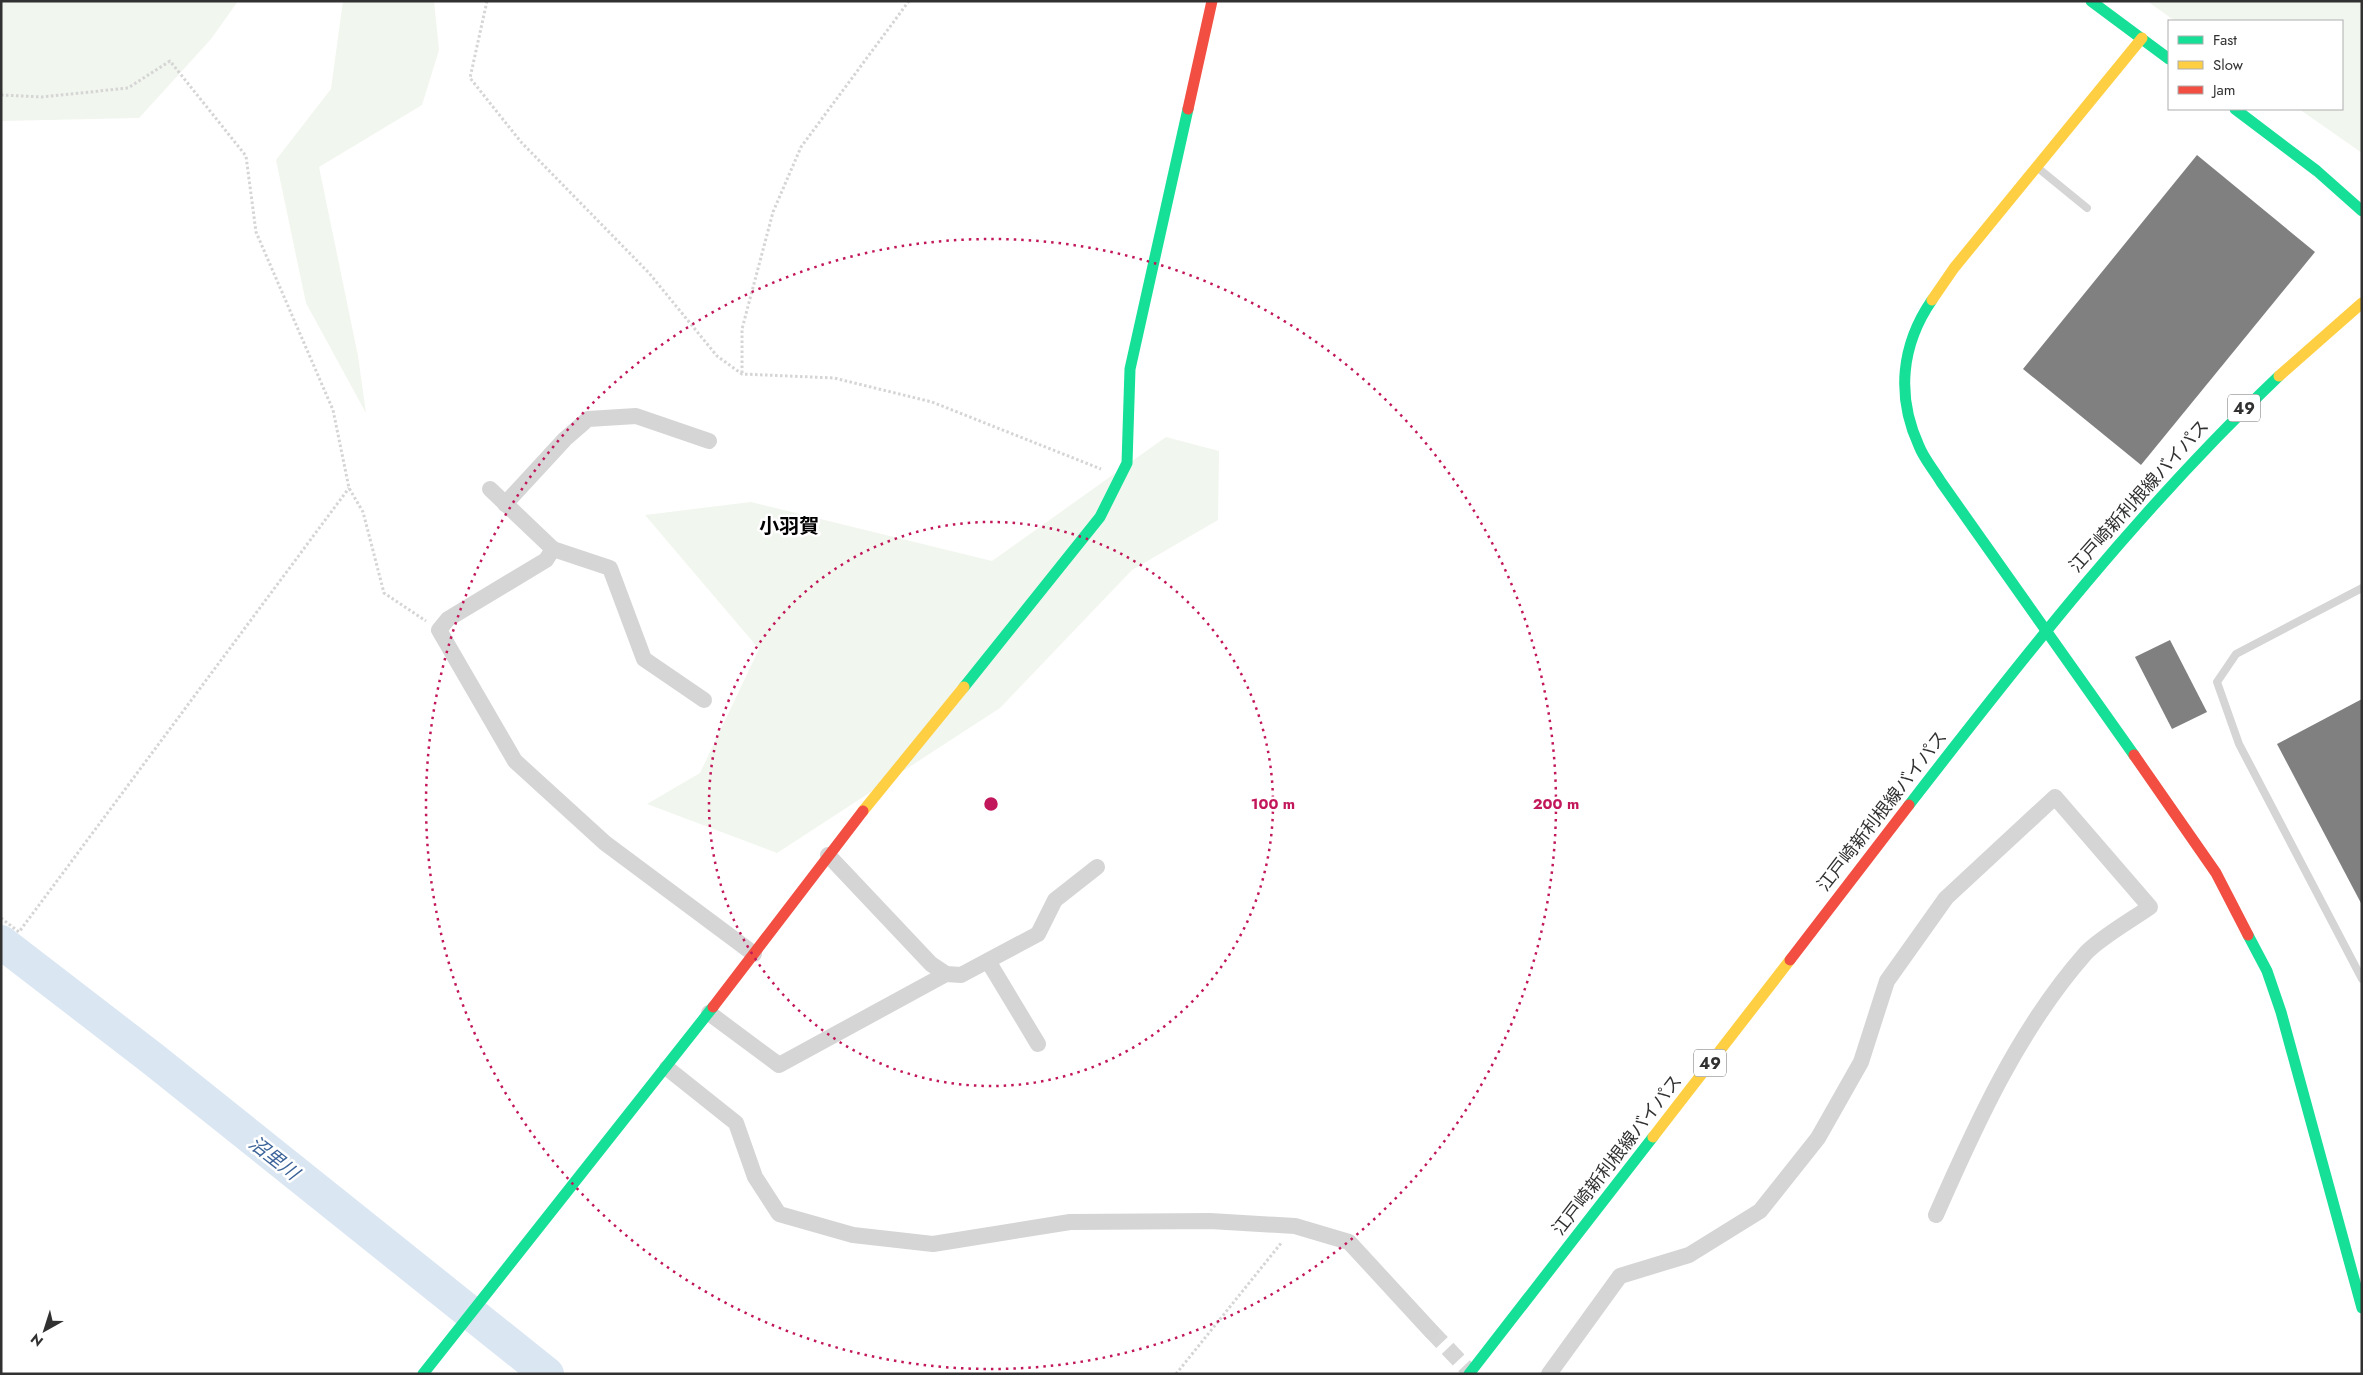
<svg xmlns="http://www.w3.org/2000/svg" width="2363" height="1375" font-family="Jost,'Noto Sans JP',sans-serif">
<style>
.green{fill:#f1f6ee}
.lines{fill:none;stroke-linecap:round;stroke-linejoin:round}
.river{stroke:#dbe6f3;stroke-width:34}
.building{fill:#808080}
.street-tunnel{stroke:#d6d6d6;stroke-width:16;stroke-dasharray:16 8;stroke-linecap:butt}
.path{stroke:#d5d5d5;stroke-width:3;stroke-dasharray:2.5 2.5;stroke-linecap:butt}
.lane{stroke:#d5d5d5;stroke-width:8}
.street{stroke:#d5d5d5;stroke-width:16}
.fast{stroke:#16e098;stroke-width:11}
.slow{stroke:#ffcf43;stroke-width:11}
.jam{stroke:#f24e42;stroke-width:11}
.ring{fill:none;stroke:#c2185b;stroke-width:2.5;stroke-dasharray:2.5 5}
.labels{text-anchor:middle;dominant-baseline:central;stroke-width:5;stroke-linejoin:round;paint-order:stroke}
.shield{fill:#fff;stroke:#6f6f6f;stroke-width:1}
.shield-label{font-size:16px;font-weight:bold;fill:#313131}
.street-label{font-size:18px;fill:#313131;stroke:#fff}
.water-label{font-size:19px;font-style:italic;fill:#3b6398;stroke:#fff}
.quarter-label{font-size:20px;font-weight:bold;fill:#000;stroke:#fff}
.centre{fill:#c2185b;stroke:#fff;stroke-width:2.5}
.ring-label{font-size:15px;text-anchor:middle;font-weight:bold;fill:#c2185b;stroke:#fff;stroke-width:5;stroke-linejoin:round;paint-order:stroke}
</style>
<rect width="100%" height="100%" fill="#fff"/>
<!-- green -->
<g class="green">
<polygon points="1,1 238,1 211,39 139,118 1,121"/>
<polygon points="343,1 434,1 439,50 422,105 319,167 358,356 366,413 306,303 276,160 331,89"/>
<polygon points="2147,1 2362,1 2362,153 2299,109 2342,109 2342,21 2175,21"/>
<polygon points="1166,437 1219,451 1218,520 1132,570 1000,708 777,853 647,804 700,773 759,649 645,515 751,502 992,561"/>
</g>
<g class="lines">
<!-- river -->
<polyline class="river" points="1,942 153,1059 547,1374"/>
</g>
<!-- building -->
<g class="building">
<polygon points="2197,155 2315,252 2141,465 2023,369"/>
<polygon points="2170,640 2207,712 2172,729 2135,657"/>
<polygon points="2362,699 2362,905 2277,744"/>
</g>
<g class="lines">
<!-- street-tunnel -->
<polyline class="street-tunnel" points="1431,1331 1472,1374"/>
<!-- path -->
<g class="path">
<polyline points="487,1 470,78 521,142 649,273 717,356 742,374 834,378 932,402 1101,469"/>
<polyline points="1,95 42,97 128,88 170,61 246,156 256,232 333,410 349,488 363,512 384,593 426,621"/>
<polyline points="742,373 742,329 773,212 801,147 909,1"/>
<polyline points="1,918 19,932 349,488"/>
<polyline points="1176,1374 1282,1242"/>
</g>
<!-- lane -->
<g class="lane">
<polyline points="2038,168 2087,208"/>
<polyline points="2362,588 2236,654 2217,682 2239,744 2362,979"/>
</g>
<!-- street -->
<g class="street">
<polyline points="490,489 553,549 546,560 448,619 439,630 515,761 605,843 754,954"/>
<polyline points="505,504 565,439 588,419 636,416 709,441"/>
<polyline points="553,549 610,568 644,659 704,700"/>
<polyline points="828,855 931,964 946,974 961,975 1038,934 1055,900 1097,867"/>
<polyline points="988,961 1038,1044"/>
<polyline points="709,1013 779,1065 946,974"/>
<polyline points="667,1068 736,1123 755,1177 779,1214 853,1235 933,1244 1070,1222 1210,1221 1295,1226 1349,1242 1431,1331"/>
<path d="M1549,1374L1620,1276L1689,1255L1760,1211L1818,1138L1861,1062L1887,981L1946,898L2055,797L2150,907C2133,919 2098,939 2085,954C2019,1029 1976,1124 1936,1215"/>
</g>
<!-- fast -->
<g class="fast">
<polyline points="2091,1 2169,59"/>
<polyline points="2235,109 2317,171 2362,211"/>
<path d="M1932,300C1901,345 1896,396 1919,446C1924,459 1934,470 1941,482L2134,755"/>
<polyline points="964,687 1100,517 1127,463 1130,369 1188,109"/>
<path d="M1909,805C2025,655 2141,507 2279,376"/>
<polyline points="2248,935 2267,971 2281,1012 2362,1308"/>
<polyline points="423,1374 713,1007"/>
<polyline points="1469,1374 1653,1137"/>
</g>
<!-- slow -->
<g class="slow">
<polyline points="1932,300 1954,268 2142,38"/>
<polyline points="2279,376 2362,303"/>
<polyline points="863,811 964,687"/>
<polyline points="1653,1137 1790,960"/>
</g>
<!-- jam -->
<g class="jam">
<polyline points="1188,109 1212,1"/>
<polyline points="2134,755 2216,873 2248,935"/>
<polyline points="1790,960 1909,805"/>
<polyline points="713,1007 863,811"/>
</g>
</g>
<!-- distance rings -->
<g class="ring">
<circle cx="991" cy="804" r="282"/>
<circle cx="991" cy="804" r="565"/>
</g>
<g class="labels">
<!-- shield labels -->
<g class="shield">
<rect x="2228" y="394.5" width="32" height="27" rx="4"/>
<rect x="1694" y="1049.5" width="32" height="27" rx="4"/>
</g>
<g class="shield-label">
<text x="2244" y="408">49</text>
<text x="1710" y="1063">49</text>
</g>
<!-- street labels -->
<g class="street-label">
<text transform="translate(2139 496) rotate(-48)">江戸崎新利根線バイパス</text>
<text transform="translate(1882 811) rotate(-52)">江戸崎新利根線バイパス</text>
<text transform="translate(1617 1155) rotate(-52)">江戸崎新利根線バイパス</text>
</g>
<!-- water labels -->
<g class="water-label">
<text transform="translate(274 1158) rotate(38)">沼里川</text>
</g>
<!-- quarter labels -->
<g class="quarter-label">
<text x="789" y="526">小羽賀</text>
</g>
</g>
<circle cx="991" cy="804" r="8" class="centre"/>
<g class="ring-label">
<text x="1273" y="809">100 m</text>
<text x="1556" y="809">200 m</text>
</g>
<!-- border -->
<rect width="2363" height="1375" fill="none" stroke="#313131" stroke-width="5"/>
<!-- legend -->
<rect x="2168" y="20" width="175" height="90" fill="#ffffff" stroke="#adadad"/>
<rect x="2178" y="36" width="25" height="8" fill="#16e098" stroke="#adadad"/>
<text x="2213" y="45" font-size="15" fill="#313131">Fast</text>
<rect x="2178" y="61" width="25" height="8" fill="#ffcf43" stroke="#adadad"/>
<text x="2213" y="70" font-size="15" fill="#313131">Slow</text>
<rect x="2178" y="86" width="25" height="8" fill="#f24e42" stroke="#adadad"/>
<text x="2213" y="95" font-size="15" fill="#313131">Jam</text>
<!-- north arrow -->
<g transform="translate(45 1330) rotate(219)" stroke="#ffffff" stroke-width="4" paint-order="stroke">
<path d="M0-4L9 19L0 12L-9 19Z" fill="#313131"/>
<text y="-8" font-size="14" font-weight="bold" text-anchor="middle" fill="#313131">N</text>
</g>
</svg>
